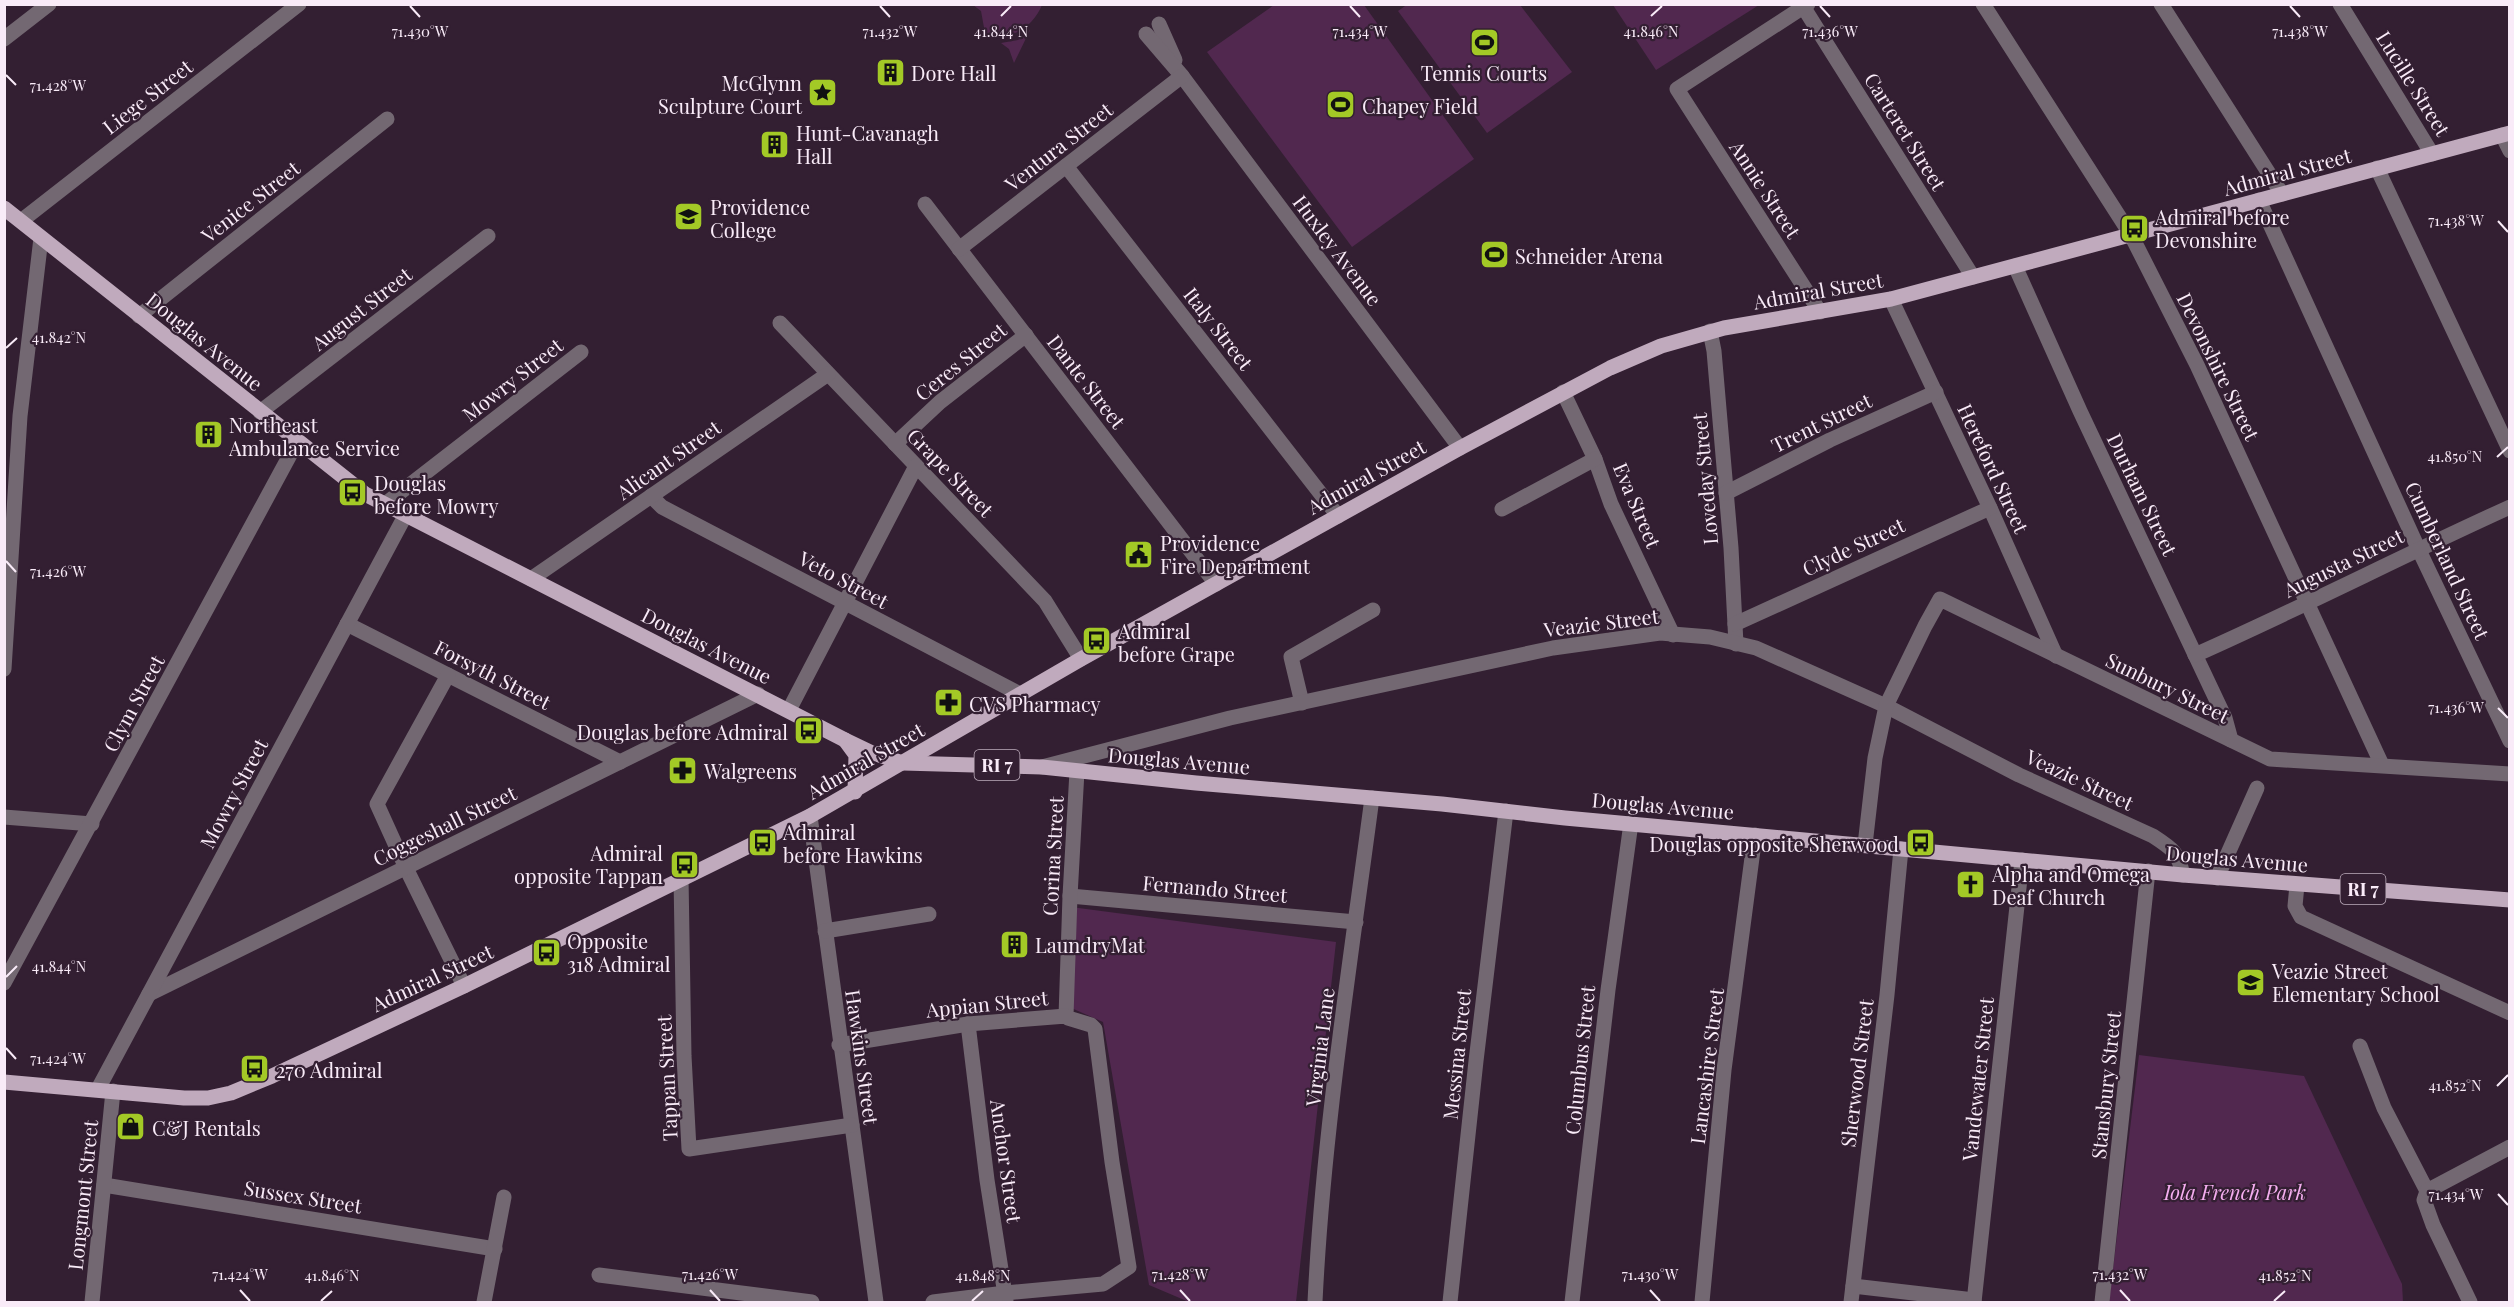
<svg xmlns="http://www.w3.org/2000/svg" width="2514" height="1307" font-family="'Playfair Display',serif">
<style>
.green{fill:#51284f}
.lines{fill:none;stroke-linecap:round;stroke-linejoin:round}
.minor{stroke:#736872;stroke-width:15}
.major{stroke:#c0aabd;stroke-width:15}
.ticks{fill:none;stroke:#f9ebf8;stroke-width:2}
.labels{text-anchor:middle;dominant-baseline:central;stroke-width:4.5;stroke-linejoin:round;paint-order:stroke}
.shield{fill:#331f32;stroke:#beaebd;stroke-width:1.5}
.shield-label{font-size:18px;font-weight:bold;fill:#f9ebf8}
.poi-label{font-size:20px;fill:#f9ebf8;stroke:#331f32;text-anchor:start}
.street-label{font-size:20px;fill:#f9ebf8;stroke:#331f32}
.park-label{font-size:20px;font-style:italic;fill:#f5aef0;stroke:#331f32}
.ticks-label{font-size:15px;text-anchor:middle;fill:#f9ebf8;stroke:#331f32;stroke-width:4.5;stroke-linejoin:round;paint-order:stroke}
</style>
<rect width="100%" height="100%" fill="#331f32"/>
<!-- green -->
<g class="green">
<polygon points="1408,4 1520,5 1572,72 1487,133 1398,11"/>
<path d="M973,5H1042C1033,27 1010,43 985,33L981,11Z"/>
<polygon points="1274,5 1364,5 1474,159 1352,247 1207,52"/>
<polygon points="1613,5 1759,5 1656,70"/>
<polygon points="1030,30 1014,63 1009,49 1001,43 1018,40"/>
<polygon points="1071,907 1336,942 1296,1302 1189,1302 1149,1285 1103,1022 1060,1003"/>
<polygon points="2139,1055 2304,1076 2402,1284 2403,1302 2109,1302"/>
</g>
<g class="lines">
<!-- minor -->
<g class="minor">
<polyline points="1808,4 1677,89 1820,312"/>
<polyline points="1983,4 2131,235 2197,365 2382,765"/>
<polyline points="2161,4 2282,194"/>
<polyline points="2340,4 2432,154"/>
<polyline points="1804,8 1973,277"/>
<polyline points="1159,24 1175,60"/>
<polyline points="1146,34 1182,76 1460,448"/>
<polyline points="4,39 49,4"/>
<polyline points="2502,135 2510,151"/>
<polyline points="1066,166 1338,516"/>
<polyline points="2377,168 2510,451"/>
<polyline points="2259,200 2418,548 2510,741"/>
<polyline points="925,204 1216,584"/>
<polyline points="21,221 299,4"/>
<polyline points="959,249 1182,76"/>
<polyline points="2015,266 2080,411 2225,718 2231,740"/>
<polyline points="1891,299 1990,508 2056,656"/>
<polyline points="139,316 387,119"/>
<polyline points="780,323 1045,601 1081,659"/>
<polyline points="1710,331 1714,351 1731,548 1736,644"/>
<polyline points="1563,392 1595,459 1611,504 1673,635"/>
<polyline points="260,412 488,236"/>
<polyline points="895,444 940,402 1026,335"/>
<polyline points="1726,493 1830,440 1936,392"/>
<polyline points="651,496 662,507 1020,694"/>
<polyline points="384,505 581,352"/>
<polyline points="1502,509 1595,459"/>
<polyline points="531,579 828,374"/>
<polyline points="347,624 620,762"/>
<polyline points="1735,624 1990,508"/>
<path d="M2195,655C2301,608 2404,555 2510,507"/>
<polyline points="4,669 20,416 41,238"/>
<polyline points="448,675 377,804 406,868 464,986"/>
<polyline points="1302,703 1291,657 1373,610"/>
<polyline points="789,710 916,466"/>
<path d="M1042,767L1230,718L1553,648L1660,633L1710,637L1756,648L1886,706L2019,775L2153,836C2173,849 2178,852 2183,875"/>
<polyline points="810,816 876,1302"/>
<polyline points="4,817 92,824"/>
<polyline points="1865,845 1875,758 1886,706 1925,626 1940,599 2270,759 2510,774"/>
<polyline points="681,877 684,1056 689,1149 852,1125"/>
<polyline points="2217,878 2257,788"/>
<polyline points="2297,885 2295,906 2301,917 2510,1013"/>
<polyline points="1070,896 1356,922"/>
<polyline points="825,931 929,914"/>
<polyline points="4,983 297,442"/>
<polyline points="149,994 758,694"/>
<polyline points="1066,1016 1070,896 1077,771"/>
<polyline points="968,1024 987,1180 1006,1301"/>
<polyline points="839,1045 968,1024 1066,1016 1068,1018 1091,1025 1095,1029 1112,1162 1129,1267 1103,1284 1005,1293 933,1302"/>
<polyline points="2360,1046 2384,1108 2427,1191 2424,1200 2433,1225 2470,1302"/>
<polyline points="98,1089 405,516"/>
<polyline points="104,1185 495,1249"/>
<polyline points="2427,1191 2510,1147"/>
<polyline points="599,1275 812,1302"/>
<polyline points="1853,1286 1974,1300"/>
<polyline points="92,1302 113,1091"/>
<polyline points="484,1302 504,1197"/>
<path d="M1315,1302C1323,1134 1350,965 1372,798"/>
<polyline points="1450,1302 1476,1061 1506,811"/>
<polyline points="1572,1302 1608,990 1631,823"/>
<polyline points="1702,1302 1724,1070 1755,835"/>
<polyline points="1851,1302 1887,995 1901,849"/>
<polyline points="1974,1302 2022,860"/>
<polyline points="2102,1302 2148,871"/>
</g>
<!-- major -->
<g class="major">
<polyline points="4,208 365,494 845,740 870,752 903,763 1042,767 1196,783 1442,804 1565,818 2183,875 2510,900"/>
<polyline points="845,740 856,755 855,792"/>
<polyline points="4,1082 184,1098 208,1098 231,1093 272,1076 464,986 810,816 1081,659 1460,448 1610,368 1661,346 1724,328 1891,299 2510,133"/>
</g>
</g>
<!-- ticks -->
<path class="ticks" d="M410,6L420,17M880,6L890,17M1350,6L1360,17M1820,6L1830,17M2290,6L2300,17M1001,16L1011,6M1651,16L1662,6M6,75L16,85M2498,221L2508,232M6,348L17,338M2497,457L2508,447M6,561L16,572M2498,708L2508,718M6,977L17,966M6,1048L16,1059M2497,1086L2508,1075M2498,1194L2508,1205M240,1290L250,1301M710,1290L720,1301M1180,1290L1190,1301M1650,1290L1660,1301M2120,1290L2130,1301M321,1301L332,1291M972,1301L983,1291M2274,1301L2285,1291"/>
<!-- icons -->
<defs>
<symbol id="stadium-square" viewBox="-11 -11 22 22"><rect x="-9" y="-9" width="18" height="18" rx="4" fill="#a3c926" stroke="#331f32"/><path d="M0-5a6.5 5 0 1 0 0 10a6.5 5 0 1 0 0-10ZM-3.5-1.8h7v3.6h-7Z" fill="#111"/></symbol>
<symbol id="building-square" viewBox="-11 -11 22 22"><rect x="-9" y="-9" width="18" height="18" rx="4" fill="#a3c926" stroke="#331f32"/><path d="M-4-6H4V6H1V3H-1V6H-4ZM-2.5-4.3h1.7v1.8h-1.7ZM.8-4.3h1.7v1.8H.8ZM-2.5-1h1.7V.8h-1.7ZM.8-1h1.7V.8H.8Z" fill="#111"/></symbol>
<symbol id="sight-square" viewBox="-11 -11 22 22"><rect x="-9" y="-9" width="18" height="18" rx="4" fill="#a3c926" stroke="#331f32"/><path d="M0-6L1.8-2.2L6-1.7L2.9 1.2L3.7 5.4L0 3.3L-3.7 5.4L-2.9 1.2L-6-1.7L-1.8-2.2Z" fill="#111"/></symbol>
<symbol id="university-square" viewBox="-11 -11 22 22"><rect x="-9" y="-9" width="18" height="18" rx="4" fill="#a3c926" stroke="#331f32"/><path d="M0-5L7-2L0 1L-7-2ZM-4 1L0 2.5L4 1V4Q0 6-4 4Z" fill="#111"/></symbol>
<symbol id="bus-square" viewBox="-11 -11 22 22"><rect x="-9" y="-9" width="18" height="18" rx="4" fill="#a3c926" stroke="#331f32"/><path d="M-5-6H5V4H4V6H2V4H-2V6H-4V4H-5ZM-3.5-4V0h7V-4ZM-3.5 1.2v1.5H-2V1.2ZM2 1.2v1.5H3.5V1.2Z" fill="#111"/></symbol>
<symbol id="civic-square" viewBox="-11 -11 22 22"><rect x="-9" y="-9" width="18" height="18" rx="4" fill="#a3c926" stroke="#331f32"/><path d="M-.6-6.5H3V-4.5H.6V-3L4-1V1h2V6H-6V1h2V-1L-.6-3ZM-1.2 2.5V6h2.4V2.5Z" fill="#111"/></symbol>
<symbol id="pharmacy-square" viewBox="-11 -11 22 22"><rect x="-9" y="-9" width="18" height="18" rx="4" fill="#a3c926" stroke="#331f32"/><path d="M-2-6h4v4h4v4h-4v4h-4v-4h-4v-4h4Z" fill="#111"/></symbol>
<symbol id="church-square" viewBox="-11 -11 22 22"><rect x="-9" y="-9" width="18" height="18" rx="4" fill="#a3c926" stroke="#331f32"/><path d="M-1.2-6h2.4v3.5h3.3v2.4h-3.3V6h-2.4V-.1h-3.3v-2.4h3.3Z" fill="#111"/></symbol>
<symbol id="school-square" viewBox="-11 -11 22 22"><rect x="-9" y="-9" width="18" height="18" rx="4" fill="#a3c926" stroke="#331f32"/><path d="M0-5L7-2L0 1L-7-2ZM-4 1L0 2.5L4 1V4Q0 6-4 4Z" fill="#111"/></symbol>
<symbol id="shop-square" viewBox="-11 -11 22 22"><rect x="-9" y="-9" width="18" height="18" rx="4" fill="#a3c926" stroke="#331f32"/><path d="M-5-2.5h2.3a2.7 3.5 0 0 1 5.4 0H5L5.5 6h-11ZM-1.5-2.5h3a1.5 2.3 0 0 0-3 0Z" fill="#111"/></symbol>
</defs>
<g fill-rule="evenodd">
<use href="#stadium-square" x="1468" y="26" width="33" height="33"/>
<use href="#building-square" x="874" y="56" width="33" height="33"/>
<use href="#sight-square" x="806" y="76" width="33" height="33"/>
<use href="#stadium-square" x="1324" y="88" width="33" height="33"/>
<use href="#building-square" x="758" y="128" width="33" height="33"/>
<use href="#university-square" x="672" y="200" width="33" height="33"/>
<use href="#bus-square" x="2118" y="212" width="33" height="33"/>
<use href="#stadium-square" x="1478" y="238" width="33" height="33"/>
<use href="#building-square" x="192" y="418" width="33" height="33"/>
<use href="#bus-square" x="336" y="476" width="33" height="33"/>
<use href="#civic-square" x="1122" y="538" width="33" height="33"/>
<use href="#bus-square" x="1080" y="624" width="33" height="33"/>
<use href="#pharmacy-square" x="932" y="686" width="33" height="33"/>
<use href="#bus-square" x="792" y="714" width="33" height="33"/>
<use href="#pharmacy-square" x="666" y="754" width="33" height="33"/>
<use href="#bus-square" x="746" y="826" width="33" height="33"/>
<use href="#bus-square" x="1904" y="826" width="33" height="33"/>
<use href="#bus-square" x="668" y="848" width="33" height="33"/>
<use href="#church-square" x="1954" y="868" width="33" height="33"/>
<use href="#building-square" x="998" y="928" width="33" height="33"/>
<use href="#bus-square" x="530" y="936" width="33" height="33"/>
<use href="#school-square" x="2234" y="966" width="33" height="33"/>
<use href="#bus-square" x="238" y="1052" width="33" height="33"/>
<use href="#shop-square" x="114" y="1110" width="33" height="33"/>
</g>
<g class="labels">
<!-- shield labels -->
<g class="shield">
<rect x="974.5" y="750" width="45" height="30" rx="4.5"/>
<rect x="2340.5" y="874" width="45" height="30" rx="4.5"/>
</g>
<g class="shield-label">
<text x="997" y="765">RI 7</text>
<text x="2363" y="889">RI 7</text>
</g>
<!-- poi labels -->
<g class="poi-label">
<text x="911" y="72">Dore Hall</text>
<text x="1484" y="72" text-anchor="middle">Tennis Courts</text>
<text x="802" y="82" text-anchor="end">McGlynn<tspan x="802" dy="23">Sculpture Court</tspan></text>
<text x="1362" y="105">Chapey Field</text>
<text x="796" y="132">Hunt-Cavanagh<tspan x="796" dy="23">Hall</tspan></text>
<text x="710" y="206">Providence<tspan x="710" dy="23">College</tspan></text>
<text x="2155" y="216">Admiral before<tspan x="2155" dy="23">Devonshire</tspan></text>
<text x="1515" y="255">Schneider Arena</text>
<text x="229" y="424">Northeast<tspan x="229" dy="23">Ambulance Service</tspan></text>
<text x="374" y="482">Douglas<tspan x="374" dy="23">before Mowry</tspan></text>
<text x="1160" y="542">Providence<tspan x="1160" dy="23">Fire Department</tspan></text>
<text x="1118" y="630">Admiral<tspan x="1118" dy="23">before Grape</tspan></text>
<text x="969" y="703">CVS Pharmacy</text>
<text x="788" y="731" text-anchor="end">Douglas before Admiral</text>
<text x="704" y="770">Walgreens</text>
<text x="783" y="831">Admiral<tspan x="783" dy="23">before Hawkins</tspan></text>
<text x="1899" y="843" text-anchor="end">Douglas opposite Sherwood</text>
<text x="663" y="852" text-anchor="end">Admiral<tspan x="663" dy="23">opposite Tappan</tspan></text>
<text x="1992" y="873">Alpha and Omega<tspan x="1992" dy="23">Deaf Church</tspan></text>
<text x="567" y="940">Opposite<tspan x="567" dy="23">318 Admiral</tspan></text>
<text x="1035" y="944">LaundryMat</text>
<text x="2272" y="970">Veazie Street<tspan x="2272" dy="23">Elementary School</tspan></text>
<text x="276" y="1069">270 Admiral</text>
<text x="152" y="1127">C&amp;J Rentals</text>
</g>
<!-- street labels -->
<g class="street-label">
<text transform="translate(2414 83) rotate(58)">Lucille Street</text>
<text transform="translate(147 96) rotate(-38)">Liege Street</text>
<text transform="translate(1906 131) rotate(58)">Carteret Street</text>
<text transform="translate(1058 146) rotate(-38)">Ventura Street</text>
<text transform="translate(2287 171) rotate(-15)">Admiral Street</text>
<text transform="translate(1766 189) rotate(57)">Annie Street</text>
<text transform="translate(250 201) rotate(-38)">Venice Street</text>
<text transform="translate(1338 250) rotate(53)">Huxley Avenue</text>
<text transform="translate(1818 290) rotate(-10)">Admiral Street</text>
<text transform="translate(361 308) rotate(-38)">August Street</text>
<text transform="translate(1219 328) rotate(52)">Italy Street</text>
<text transform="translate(205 341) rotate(39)">Douglas Avenue</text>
<text transform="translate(960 361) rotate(-39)">Ceres Street</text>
<text transform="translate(2219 366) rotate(64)">Devonshire Street</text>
<text transform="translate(512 379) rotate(-38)">Mowry Street</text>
<text transform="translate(1087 381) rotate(52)">Dante Street</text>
<text transform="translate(1821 422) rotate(-26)">Trent Street</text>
<text transform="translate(668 459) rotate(-35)">Alicant Street</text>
<text transform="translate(1994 468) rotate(65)">Hereford Street</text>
<text transform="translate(951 472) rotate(46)">Grape Street</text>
<text transform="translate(1366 476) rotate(-29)">Admiral Street</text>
<text transform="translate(1704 479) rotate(-95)">Loveday Street</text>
<text transform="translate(2143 494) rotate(64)">Durham Street</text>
<text transform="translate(1638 505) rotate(67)">Eva Street</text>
<text transform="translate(1853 546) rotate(-25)">Clyde Street</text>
<text transform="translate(2448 560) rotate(65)">Cumberland Street</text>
<text transform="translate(2343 562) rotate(-26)">Augusta Street</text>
<text transform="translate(844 579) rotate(28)">Veto Street</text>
<text transform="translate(1601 622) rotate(-7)">Veazie Street</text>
<text transform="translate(707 645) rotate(27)">Douglas Avenue</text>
<text transform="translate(493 674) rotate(27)">Forsyth Street</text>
<text transform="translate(2168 687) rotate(26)">Sunbury Street</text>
<text transform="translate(133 703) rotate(-62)">Clym Street</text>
<text transform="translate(865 760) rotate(-30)">Admiral Street</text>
<text transform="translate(1179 760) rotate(5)">Douglas Avenue</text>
<text transform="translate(2080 779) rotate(25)">Veazie Street</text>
<text transform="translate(233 793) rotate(-62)">Mowry Street</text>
<text transform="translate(1663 805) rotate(5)">Douglas Avenue</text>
<text transform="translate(444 825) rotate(-26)">Coggeshall Street</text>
<text transform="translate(1052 856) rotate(-87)">Corina Street</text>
<text transform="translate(2237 858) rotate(5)">Douglas Avenue</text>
<text transform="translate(1215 888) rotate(5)">Fernando Street</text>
<text transform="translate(432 977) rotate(-25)">Admiral Street</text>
<text transform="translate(987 1003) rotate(-6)">Appian Street</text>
<text transform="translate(1319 1047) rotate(-83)">Virginia Lane</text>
<text transform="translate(1456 1054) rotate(-84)">Messina Street</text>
<text transform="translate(863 1057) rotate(82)">Hawkins Street</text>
<text transform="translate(1579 1060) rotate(-84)">Columbus Street</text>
<text transform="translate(1706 1066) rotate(-83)">Lancashire Street</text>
<text transform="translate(1856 1073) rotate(-83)">Sherwood Street</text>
<text transform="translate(666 1078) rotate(-93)">Tappan Street</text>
<text transform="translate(1977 1079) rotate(-84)">Vandewater Street</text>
<text transform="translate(2105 1085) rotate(-84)">Stansbury Street</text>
<text transform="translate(1007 1161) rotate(82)">Anchor Street</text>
<text transform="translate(82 1195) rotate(-84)">Longmont Street</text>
<text transform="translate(303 1196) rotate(9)">Sussex Street</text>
</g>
<!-- park labels -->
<g class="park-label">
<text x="2235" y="1191">Iola French Park</text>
</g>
</g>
<g class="ticks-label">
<text x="1001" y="37">41.844°N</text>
<text x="1651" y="37">41.846°N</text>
<text x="420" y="37">71.430°W</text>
<text x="890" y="37">71.432°W</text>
<text x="1360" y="37">71.434°W</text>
<text x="1830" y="37">71.436°W</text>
<text x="2300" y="37">71.438°W</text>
<text x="58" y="91">71.428°W</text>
<text x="2456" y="226">71.438°W</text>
<text x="59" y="343">41.842°N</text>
<text x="2455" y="462">41.850°N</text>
<text x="58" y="577">71.426°W</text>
<text x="2456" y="713">71.436°W</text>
<text x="59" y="972">41.844°N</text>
<text x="58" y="1064">71.424°W</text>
<text x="2455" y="1091">41.852°N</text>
<text x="2456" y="1200">71.434°W</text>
<text x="240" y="1280">71.424°W</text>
<text x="710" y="1280">71.426°W</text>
<text x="1180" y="1280">71.428°W</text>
<text x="1650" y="1280">71.430°W</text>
<text x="2120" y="1280">71.432°W</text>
<text x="332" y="1281">41.846°N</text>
<text x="983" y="1281">41.848°N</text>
<text x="2285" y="1281">41.852°N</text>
</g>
<!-- border -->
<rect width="2514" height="1307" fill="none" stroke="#f9ebf8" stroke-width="12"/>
</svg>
